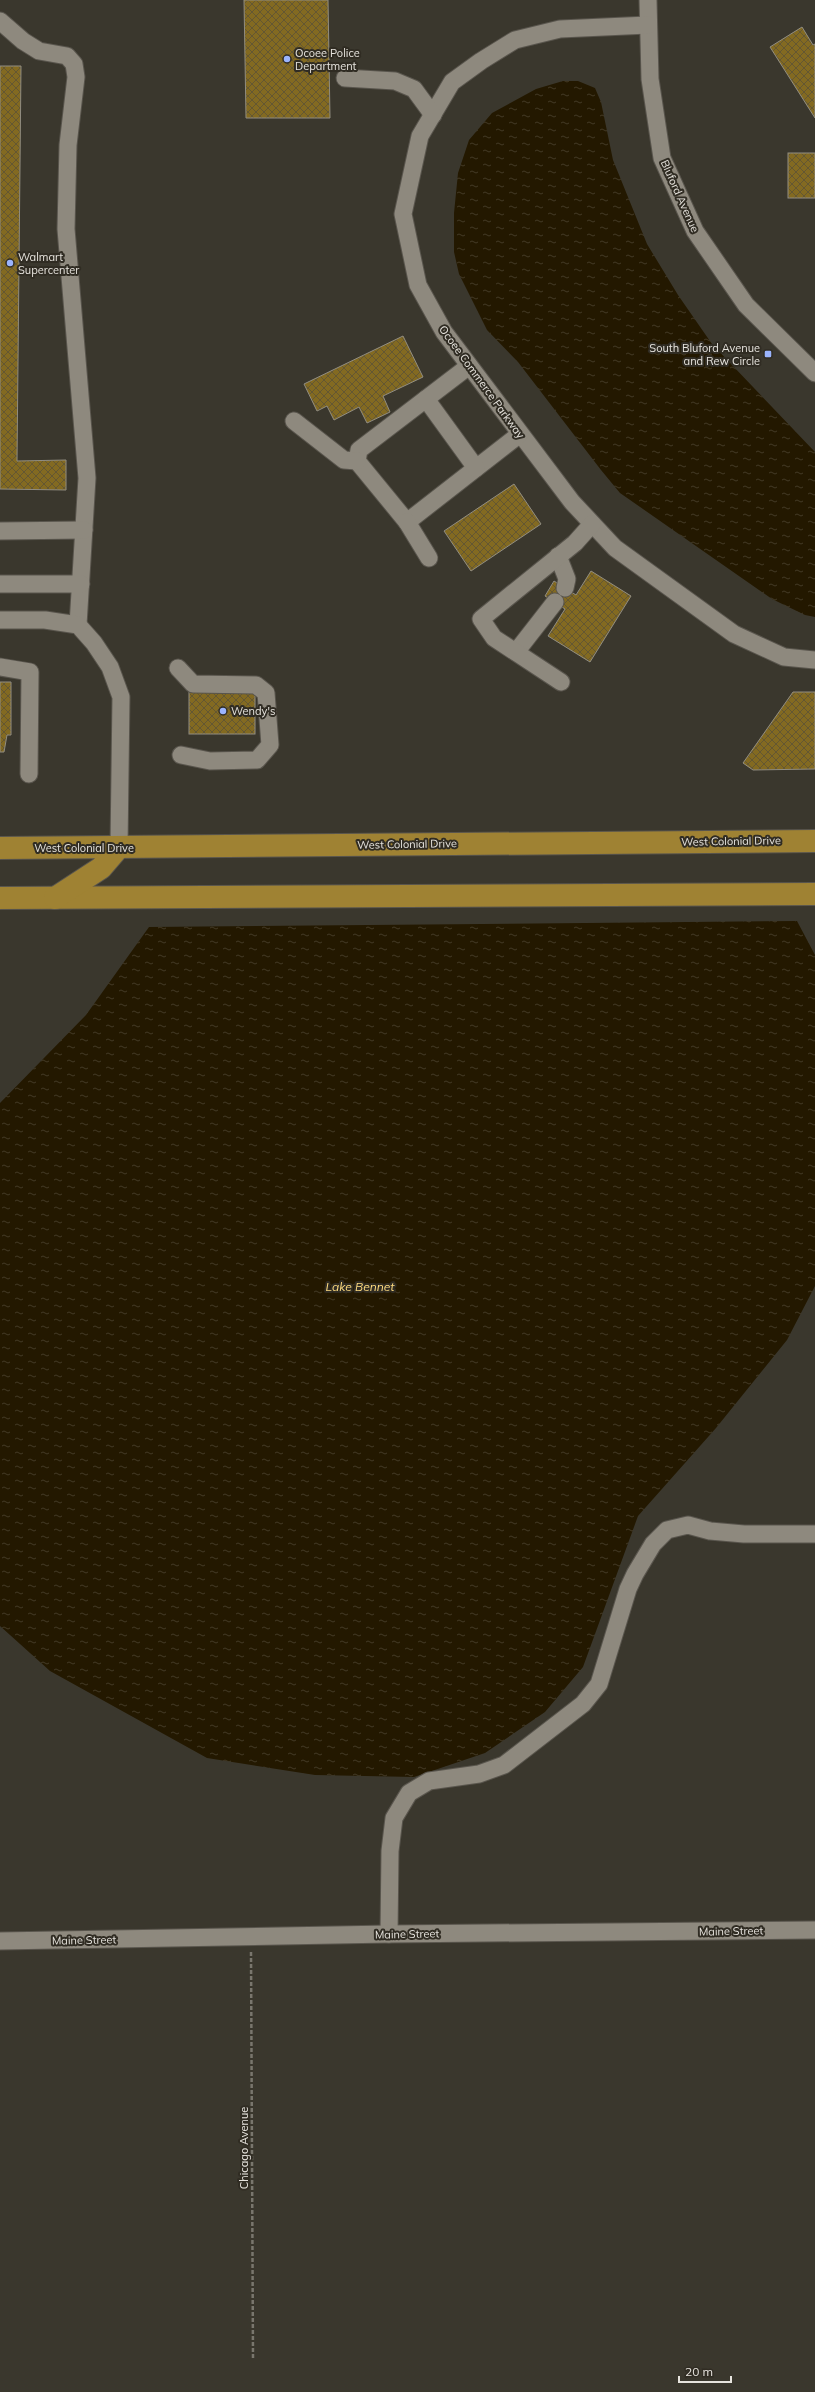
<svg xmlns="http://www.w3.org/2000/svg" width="815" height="2392" font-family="Mulish,sans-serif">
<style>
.water{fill:url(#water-ripples)}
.building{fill:url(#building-cross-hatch);stroke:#918d81}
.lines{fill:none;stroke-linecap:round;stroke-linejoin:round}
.minor-casing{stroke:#59554d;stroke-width:19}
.highway-casing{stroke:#59554d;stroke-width:24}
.path{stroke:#79766d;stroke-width:2.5;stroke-dasharray:4 2;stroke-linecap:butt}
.minor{stroke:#8e897e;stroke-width:17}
.highway{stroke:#9f8233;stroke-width:22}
.poi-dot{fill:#9bb4fd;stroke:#302c23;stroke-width:1.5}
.labels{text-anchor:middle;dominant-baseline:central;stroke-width:4;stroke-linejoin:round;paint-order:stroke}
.poi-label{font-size:11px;fill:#e7e4de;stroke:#302c23;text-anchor:start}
.street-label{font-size:11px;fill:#e7e4de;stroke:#302c23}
.water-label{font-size:12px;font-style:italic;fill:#fedb7f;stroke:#302c23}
</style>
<defs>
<pattern id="water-ripples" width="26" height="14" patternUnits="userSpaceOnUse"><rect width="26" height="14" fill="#231800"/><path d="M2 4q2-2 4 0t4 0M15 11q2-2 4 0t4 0" fill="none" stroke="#433925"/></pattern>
<pattern id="building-cross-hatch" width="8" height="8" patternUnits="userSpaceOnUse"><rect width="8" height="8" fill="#836a21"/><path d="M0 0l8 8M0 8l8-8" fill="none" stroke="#645732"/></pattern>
</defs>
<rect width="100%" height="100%" fill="#3a372d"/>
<!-- water -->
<g class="water">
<polygon points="563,81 578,81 595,88 601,102 613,160 647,244 678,295 712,344 815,452 815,617 805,615 772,599 620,493 601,470 518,362 487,330 459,274 454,252 454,213 458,173 469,140 492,113 536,89"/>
<polygon points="797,921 815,955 815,1286 787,1340 716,1428 638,1516 583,1667 545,1712 485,1753 414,1777 315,1775 207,1758 50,1671 0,1626 0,1103 86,1015 149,927"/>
</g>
<!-- building -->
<g class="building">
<polygon points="244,0 328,0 330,118 246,118"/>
<polygon points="802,27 813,45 815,44 815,118 770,47"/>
<polygon points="0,66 21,66 17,461 66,460 66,490 0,489"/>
<rect x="788" y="153" width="27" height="45"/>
<polygon points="403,336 423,377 383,396 390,412 367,423 359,407 334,420 327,406 317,411 304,384"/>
<polygon points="514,484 541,524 471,571 444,531"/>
<polygon points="591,571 631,596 590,662 548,636 565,609 545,596 554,581 576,595"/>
<polygon points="0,682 11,682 11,735 7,735 4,752 0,752"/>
<rect x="189" y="691" width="66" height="43"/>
<polygon points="793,692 815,692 815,769 753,770 743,763"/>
</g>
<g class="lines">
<defs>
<g id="minor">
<polyline points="648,0 650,79 662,158 695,231 746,305 815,373"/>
<polyline points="0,21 23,41 39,51 67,56 74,64 76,77 68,145 66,229 87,478 78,625"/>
<polyline points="648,25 560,29 515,40 481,61 452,82 420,136 403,214 418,285 444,332 572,502 615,548 734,634 784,657 815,660"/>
<polyline points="345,78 395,81 414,89 433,115"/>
<polyline points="469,366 359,450 357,461 407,522 520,434"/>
<polyline points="426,399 476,468"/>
<polyline points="294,421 344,460 357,461"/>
<polyline points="407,522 429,558"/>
<polyline points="0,531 84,530"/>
<polyline points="558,556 567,579 565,588"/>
<polyline points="0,584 81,584"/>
<polyline points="0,620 45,620 78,625 94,643 110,667 121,697 119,847"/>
<polyline points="516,652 555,602"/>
<polyline points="0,667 30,672 29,774"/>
<polyline points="178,668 193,684 256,685 266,693 270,745 257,760 210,761 181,755"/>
<polyline points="561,682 494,638 481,619 575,543 592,524"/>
<polyline points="389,1934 390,1851 394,1818 409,1793 429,1781 479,1774 504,1765 583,1704 599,1684 628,1589 635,1574 653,1544 667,1530 688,1525 710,1531 744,1534 815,1534"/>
<polyline points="0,1941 389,1934 815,1930"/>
</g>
<g id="highway">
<polyline points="0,848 815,841"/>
<polyline points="0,898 815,894"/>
<polyline points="55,898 101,868 119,847"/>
</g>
</defs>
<!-- minor casing -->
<use href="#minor" class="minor-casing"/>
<!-- highway casing -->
<use href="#highway" class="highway-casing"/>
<!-- path -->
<polyline class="path" points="251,1952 253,2358"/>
<!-- minor -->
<use href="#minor" class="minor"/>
<!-- highway -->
<use href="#highway" class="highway"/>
</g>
<!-- markers -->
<g class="poi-dot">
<circle cx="287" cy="59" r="4"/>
<circle cx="10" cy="263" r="4"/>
<rect x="764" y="350" width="8" height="8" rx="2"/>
<circle cx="223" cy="711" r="4"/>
</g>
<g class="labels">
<!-- poi labels -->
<g class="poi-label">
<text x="295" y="53">Ocoee Police<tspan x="295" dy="13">Department</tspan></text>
<text x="18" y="257">Walmart<tspan x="18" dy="13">Supercenter</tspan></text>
<text x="760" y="348" text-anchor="end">South Bluford Avenue<tspan x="760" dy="13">and Rew Circle</tspan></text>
<text x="231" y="711">Wendy's</text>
</g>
<!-- street labels -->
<g class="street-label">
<text transform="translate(680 196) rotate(66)">Bluford Avenue</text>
<text transform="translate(482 382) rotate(54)">Ocoee Commerce Parkway</text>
<text transform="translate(731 841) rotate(-1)">West Colonial Drive</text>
<text transform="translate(407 844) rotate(-1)">West Colonial Drive</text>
<text x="84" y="848">West Colonial Drive</text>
<text transform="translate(731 1931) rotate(-1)">Maine Street</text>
<text transform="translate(407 1934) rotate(-1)">Maine Street</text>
<text transform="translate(84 1940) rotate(-1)">Maine Street</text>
<text transform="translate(244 2148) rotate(-90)">Chicago Avenue</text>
</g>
<!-- water labels -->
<g class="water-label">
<text x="360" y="1286">Lake Bennet</text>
</g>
</g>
<!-- scale -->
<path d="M679 2376v6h52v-6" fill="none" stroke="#e7e4de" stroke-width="2"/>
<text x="685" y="2376" font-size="12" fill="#e7e4de" stroke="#302c23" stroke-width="3" paint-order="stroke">20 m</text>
</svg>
